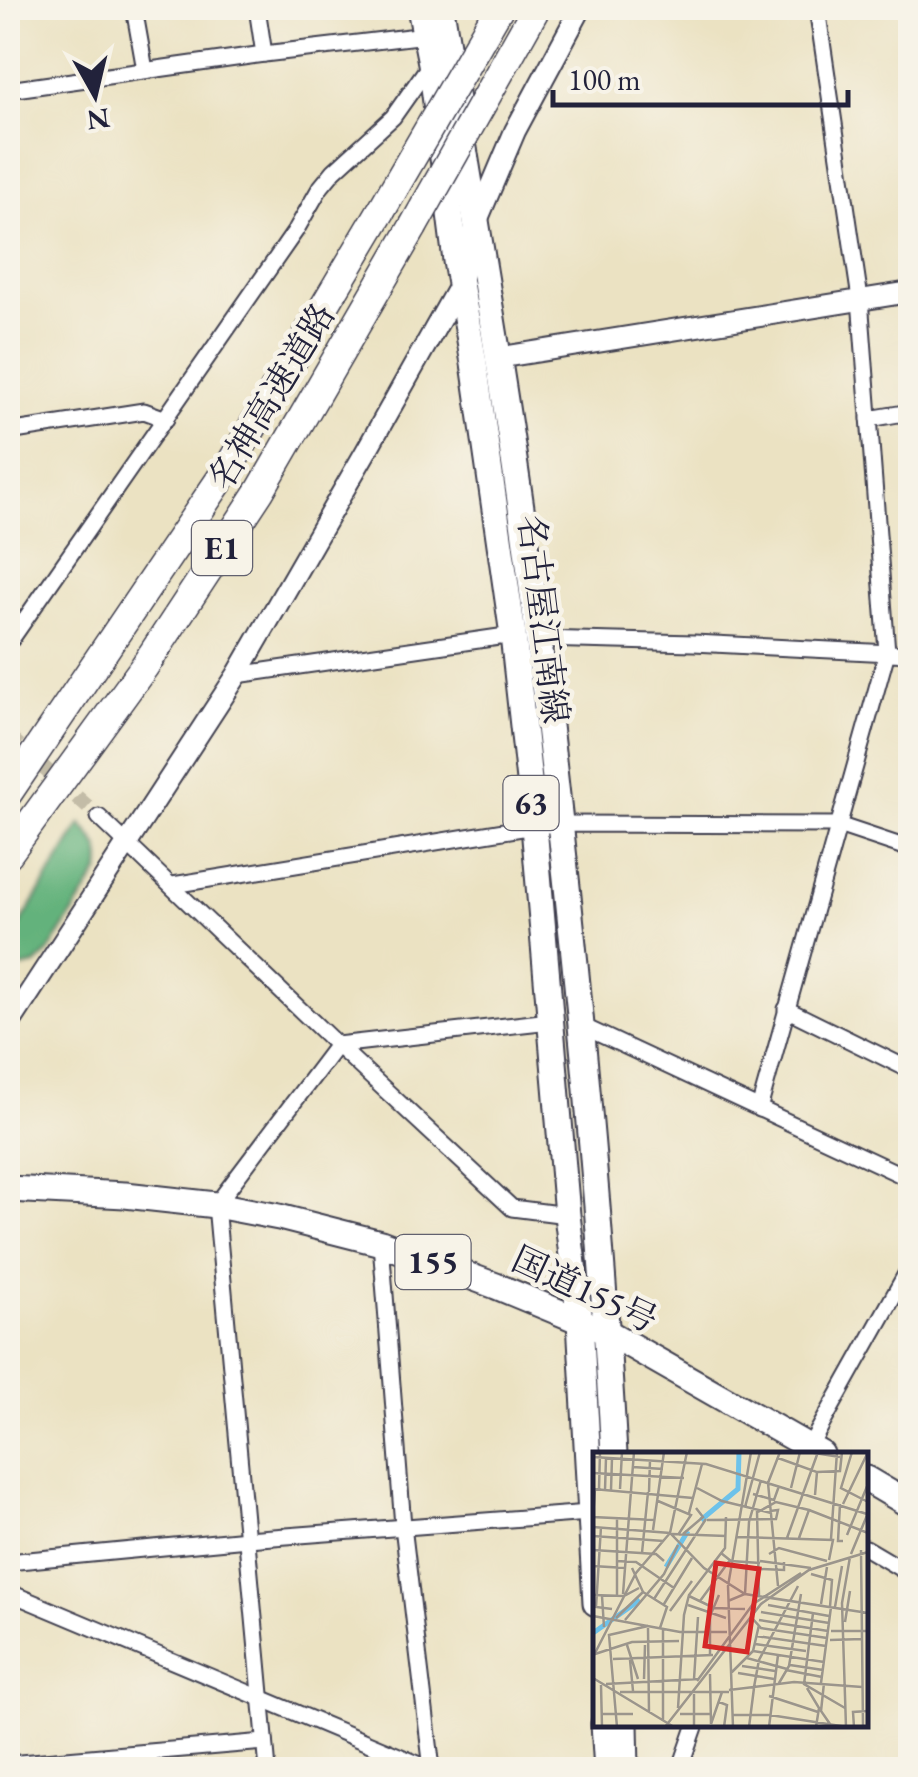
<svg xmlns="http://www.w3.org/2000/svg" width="918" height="1777" font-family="'EB Garamond','Noto Serif JP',serif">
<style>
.forest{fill:#64b27c;stroke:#436a5c;stroke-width:2.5}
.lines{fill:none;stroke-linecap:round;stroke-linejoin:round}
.stream{stroke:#6dc2ea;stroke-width:6}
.minor-tunnel{stroke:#c3bca7;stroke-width:15;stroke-dasharray:15 8;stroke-linecap:butt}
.minor-casing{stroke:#403f4f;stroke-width:19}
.tertiary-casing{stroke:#403f4f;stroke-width:24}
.primary-casing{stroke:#403f4f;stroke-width:29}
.trunk-casing{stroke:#403f4f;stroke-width:29}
.motorway-casing{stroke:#403f4f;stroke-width:31}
.minor{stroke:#fff;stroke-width:15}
.tertiary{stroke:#fff;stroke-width:20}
.primary{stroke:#fff;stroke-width:25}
.trunk{stroke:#fff;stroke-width:25}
.motorway{stroke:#fff;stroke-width:28}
.motorway-bridge-casing{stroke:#403f4f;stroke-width:31;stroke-linecap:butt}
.motorway-bridge{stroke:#fff;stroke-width:28}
.labels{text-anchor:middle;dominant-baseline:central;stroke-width:9;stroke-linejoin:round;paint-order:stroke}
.shield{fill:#f7f3e8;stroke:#62616f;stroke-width:2.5}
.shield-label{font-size:32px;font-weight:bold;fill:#22223b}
.street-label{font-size:35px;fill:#22223b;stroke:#f7f3e8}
.inset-river{fill:none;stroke:#6dc2ea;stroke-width:5}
.inset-road{fill:none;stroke:#9b958c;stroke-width:2.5}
.view{fill:#d62828;fill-opacity:0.15;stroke:#d62828;stroke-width:5}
.inset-edge{fill:none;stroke:#22223b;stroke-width:5}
</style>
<rect width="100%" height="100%" fill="#f7f3e8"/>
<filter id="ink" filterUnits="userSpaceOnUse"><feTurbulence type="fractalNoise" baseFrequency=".01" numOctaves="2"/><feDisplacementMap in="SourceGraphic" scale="20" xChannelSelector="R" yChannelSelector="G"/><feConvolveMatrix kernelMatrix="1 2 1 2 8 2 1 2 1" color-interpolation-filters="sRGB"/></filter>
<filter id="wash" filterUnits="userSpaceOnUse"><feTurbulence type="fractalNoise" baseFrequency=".0048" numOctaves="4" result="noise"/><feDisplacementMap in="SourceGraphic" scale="40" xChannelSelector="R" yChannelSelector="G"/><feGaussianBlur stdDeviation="2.25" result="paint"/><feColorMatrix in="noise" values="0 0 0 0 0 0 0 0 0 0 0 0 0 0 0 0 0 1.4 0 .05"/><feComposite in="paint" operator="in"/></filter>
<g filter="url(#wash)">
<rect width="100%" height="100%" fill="#ebe2c2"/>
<!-- forest -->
<path class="forest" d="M81,824C95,841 104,847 100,871L47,954L35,965L21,968L16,964L8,974V942L18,928Z"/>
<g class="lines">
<!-- stream -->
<g class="stream">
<polyline points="165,1666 257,1705"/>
<polyline points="269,1710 410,1770"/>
</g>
</g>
</g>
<g filter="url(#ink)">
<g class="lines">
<!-- minor-tunnel -->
<polyline class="minor-tunnel" points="8,736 99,817"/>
<defs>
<g id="minor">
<polyline points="134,8 145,70"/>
<polyline points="257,8 264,54"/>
<polyline points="8,90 264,54 426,35"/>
<polyline points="869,419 910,412"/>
<polyline points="8,432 144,411 166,419"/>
<polyline points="539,639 694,643 910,654"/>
<polyline points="8,644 296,230 320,188 334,171 393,117 431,63"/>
<polyline points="237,675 513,635"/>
<polyline points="99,817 337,1045 512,1208 567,1215"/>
<polyline points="173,885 534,826 560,824 838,825 910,849"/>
<polyline points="786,1009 910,1070"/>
<polyline points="580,1025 910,1179"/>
<polyline points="759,1109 887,652 860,299 817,8"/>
<polyline points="381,1243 403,1526 432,1769"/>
<polyline points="807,1451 910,1267"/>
<polyline points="866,1548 910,1574"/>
<polyline points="8,1562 247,1539 589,1513"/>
<polyline points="8,1592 432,1770"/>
<polyline points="8,1764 265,1742"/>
<polyline points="268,1770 216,1205 337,1045 550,1021"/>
<polyline points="680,1770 696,1724"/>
</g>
<g id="tertiary">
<polyline points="497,358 910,292"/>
<polyline points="8,1026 237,675 365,453 460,284 476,223 515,131 581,8"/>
</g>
<g id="primary">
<polyline points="420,8 431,63 456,261 474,363 513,635 534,826 567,1215 580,1321 596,1603"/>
<path d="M441,8C475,219 513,430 539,642C572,912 599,1183 614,1454"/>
<polyline points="604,1724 607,1770"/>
<polyline points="625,1724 626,1770"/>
</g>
<g id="trunk">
<polyline points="8,1189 125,1195 216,1205 279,1217 381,1243 496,1286 607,1332 821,1454"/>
<polyline points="866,1479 910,1505"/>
</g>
<g id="motorway">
<polyline points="8,793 230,465 381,211"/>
<polyline points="8,854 144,667 260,491 413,227"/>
</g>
</defs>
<!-- minor casing -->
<use href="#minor" class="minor-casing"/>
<!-- tertiary casing -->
<use href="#tertiary" class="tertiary-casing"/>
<!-- primary casing -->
<use href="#primary" class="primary-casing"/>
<!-- trunk casing -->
<use href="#trunk" class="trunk-casing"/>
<!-- motorway casing -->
<use href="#motorway" class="motorway-casing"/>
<!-- minor -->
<use href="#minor" class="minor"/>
<!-- tertiary -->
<use href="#tertiary" class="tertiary"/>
<!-- primary -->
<use href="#primary" class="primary"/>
<!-- trunk -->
<use href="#trunk" class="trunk"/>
<!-- motorway -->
<use href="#motorway" class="motorway"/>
<defs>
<g id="motorway-bridge">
<polyline points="381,211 499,8"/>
<polyline points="413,227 536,8"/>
</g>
</defs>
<!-- motorway-bridge casing -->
<use href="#motorway-bridge" class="motorway-bridge-casing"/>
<!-- motorway-bridge -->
<use href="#motorway-bridge" class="motorway-bridge"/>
</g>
</g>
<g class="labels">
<!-- shield labels -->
<g class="shield">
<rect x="192" y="521" width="60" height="54" rx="8"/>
<rect x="503.5" y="776" width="55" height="54" rx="8"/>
<rect x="395.5" y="1235" width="75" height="54" rx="8"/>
</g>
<g class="shield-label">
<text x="222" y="548">E1</text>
<text x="531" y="803">63</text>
<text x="433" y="1262">155</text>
</g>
<!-- street labels -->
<g class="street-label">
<text transform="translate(271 396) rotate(-59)">名神高速道路</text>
<text transform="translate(544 619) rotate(83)">名古屋江南線</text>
<text transform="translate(585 1289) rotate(25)">国道155号</text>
</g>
</g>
<!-- overview -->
<g transform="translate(593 1452)">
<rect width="275" height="275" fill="#ebe2c2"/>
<path class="inset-river" d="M108,68L145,37L146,0M73,115L95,79M0,181L47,148"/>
<path class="inset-road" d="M215,0L247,5M259,0L248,36L275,50M0,5L113,12L274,62M185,6L224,20L222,43M40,15L70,17M224,20L247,19L249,0M0,21L91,26M104,36L129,49L178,61M198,36L207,0M0,37L100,46M2,37L0,65L62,68M6,37L7,0M27,37L29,0M12,38L13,6M18,38L19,6M56,40L57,8M160,42L181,48L186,34M65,49L98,63L85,83M247,52L245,89H250M250,52L275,0M152,55L167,0M216,58L275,81M164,59L166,144M165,60L183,50L216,58L206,86M96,61L109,12M114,68L183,67L185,58L177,59M0,75L77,81L111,116L152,142L275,161M8,75L3,155L19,157M60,78L71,0M79,82L133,84M90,82L110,65L103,56M254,83L275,32M0,84L71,89M144,85L240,88L236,108M194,86L225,0M238,87L244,0M0,98L63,102L71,109M1,98L0,114L33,116M268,98L270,275M49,101L55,40M128,101L138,109L167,111M176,102L186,96L234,109M258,102L275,61M23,109L43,110L81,136M167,109L218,116M39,116L50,140L74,155L67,176M167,117L191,118V110M218,122L239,128L237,155M185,134L175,31L187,0M30,142L41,0M0,143L31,144L46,136M9,144L11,175M24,144V66M96,144L121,156L152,157M61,147L113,67M107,149L137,108M135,149L152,142L156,70L168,28M71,152L99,106M228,152L234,115M95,153L133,166M175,153L236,164M242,155L249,114M77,159L99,129M168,160L236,171M220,161L211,232L252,256M0,164L87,180H134M23,166L50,140M159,166L168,176L234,186M32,168L71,122L85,93M166,168L235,179M252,170L257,139M55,176L56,260M70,176V268M238,179H275M163,184L233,194M237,188L269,187M162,192L213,199M34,193L45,227M160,199L231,210M2,202L39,190L86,189M117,203V164L126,143M0,205L43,121L77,81L94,0M154,206L194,217M20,207L120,203M37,208L40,239M197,213L230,218M149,214L182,219M193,218L229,225M138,221L160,199L166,173M145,221L181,227M117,222L118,272M0,226L81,275M51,227L52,193M101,227L105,165M104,229L160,152L208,121M186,231L196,214L208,142M228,231L238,155M231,231L228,259L237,272M13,232L106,227M8,233L9,275M161,235L166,208L205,134M214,236L226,256L223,275M136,238L201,230L269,235M27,240H136M101,242V275M176,244L225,260M126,250L134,253L131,275M85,256L91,163L96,143L132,96L133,65M9,262H40M87,262H119M140,263H177M177,263L254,275M118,272L129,240M24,275L16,183L55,174M72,275L168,152L216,118L275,100M140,275L135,134L158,0M156,275L161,236M176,275L185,203M253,275L249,151L257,105M261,275L260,260L275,259"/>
<path class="view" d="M123,111L166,117L154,200L112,194Z"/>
<rect width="275" height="275" class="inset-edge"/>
</g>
<!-- margin -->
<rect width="918" height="1777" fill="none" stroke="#f7f3e8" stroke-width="40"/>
<!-- north arrow -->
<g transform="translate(95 95) rotate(172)" stroke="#f7f3e8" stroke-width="8" paint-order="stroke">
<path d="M0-8L18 38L0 25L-18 38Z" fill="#22223b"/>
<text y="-15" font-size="28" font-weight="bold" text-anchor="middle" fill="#22223b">N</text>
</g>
<!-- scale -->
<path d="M553 90v15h295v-15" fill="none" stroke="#22223b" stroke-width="5"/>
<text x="568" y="90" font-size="30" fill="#22223b" stroke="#f7f3e8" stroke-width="8" paint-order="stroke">100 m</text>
</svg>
